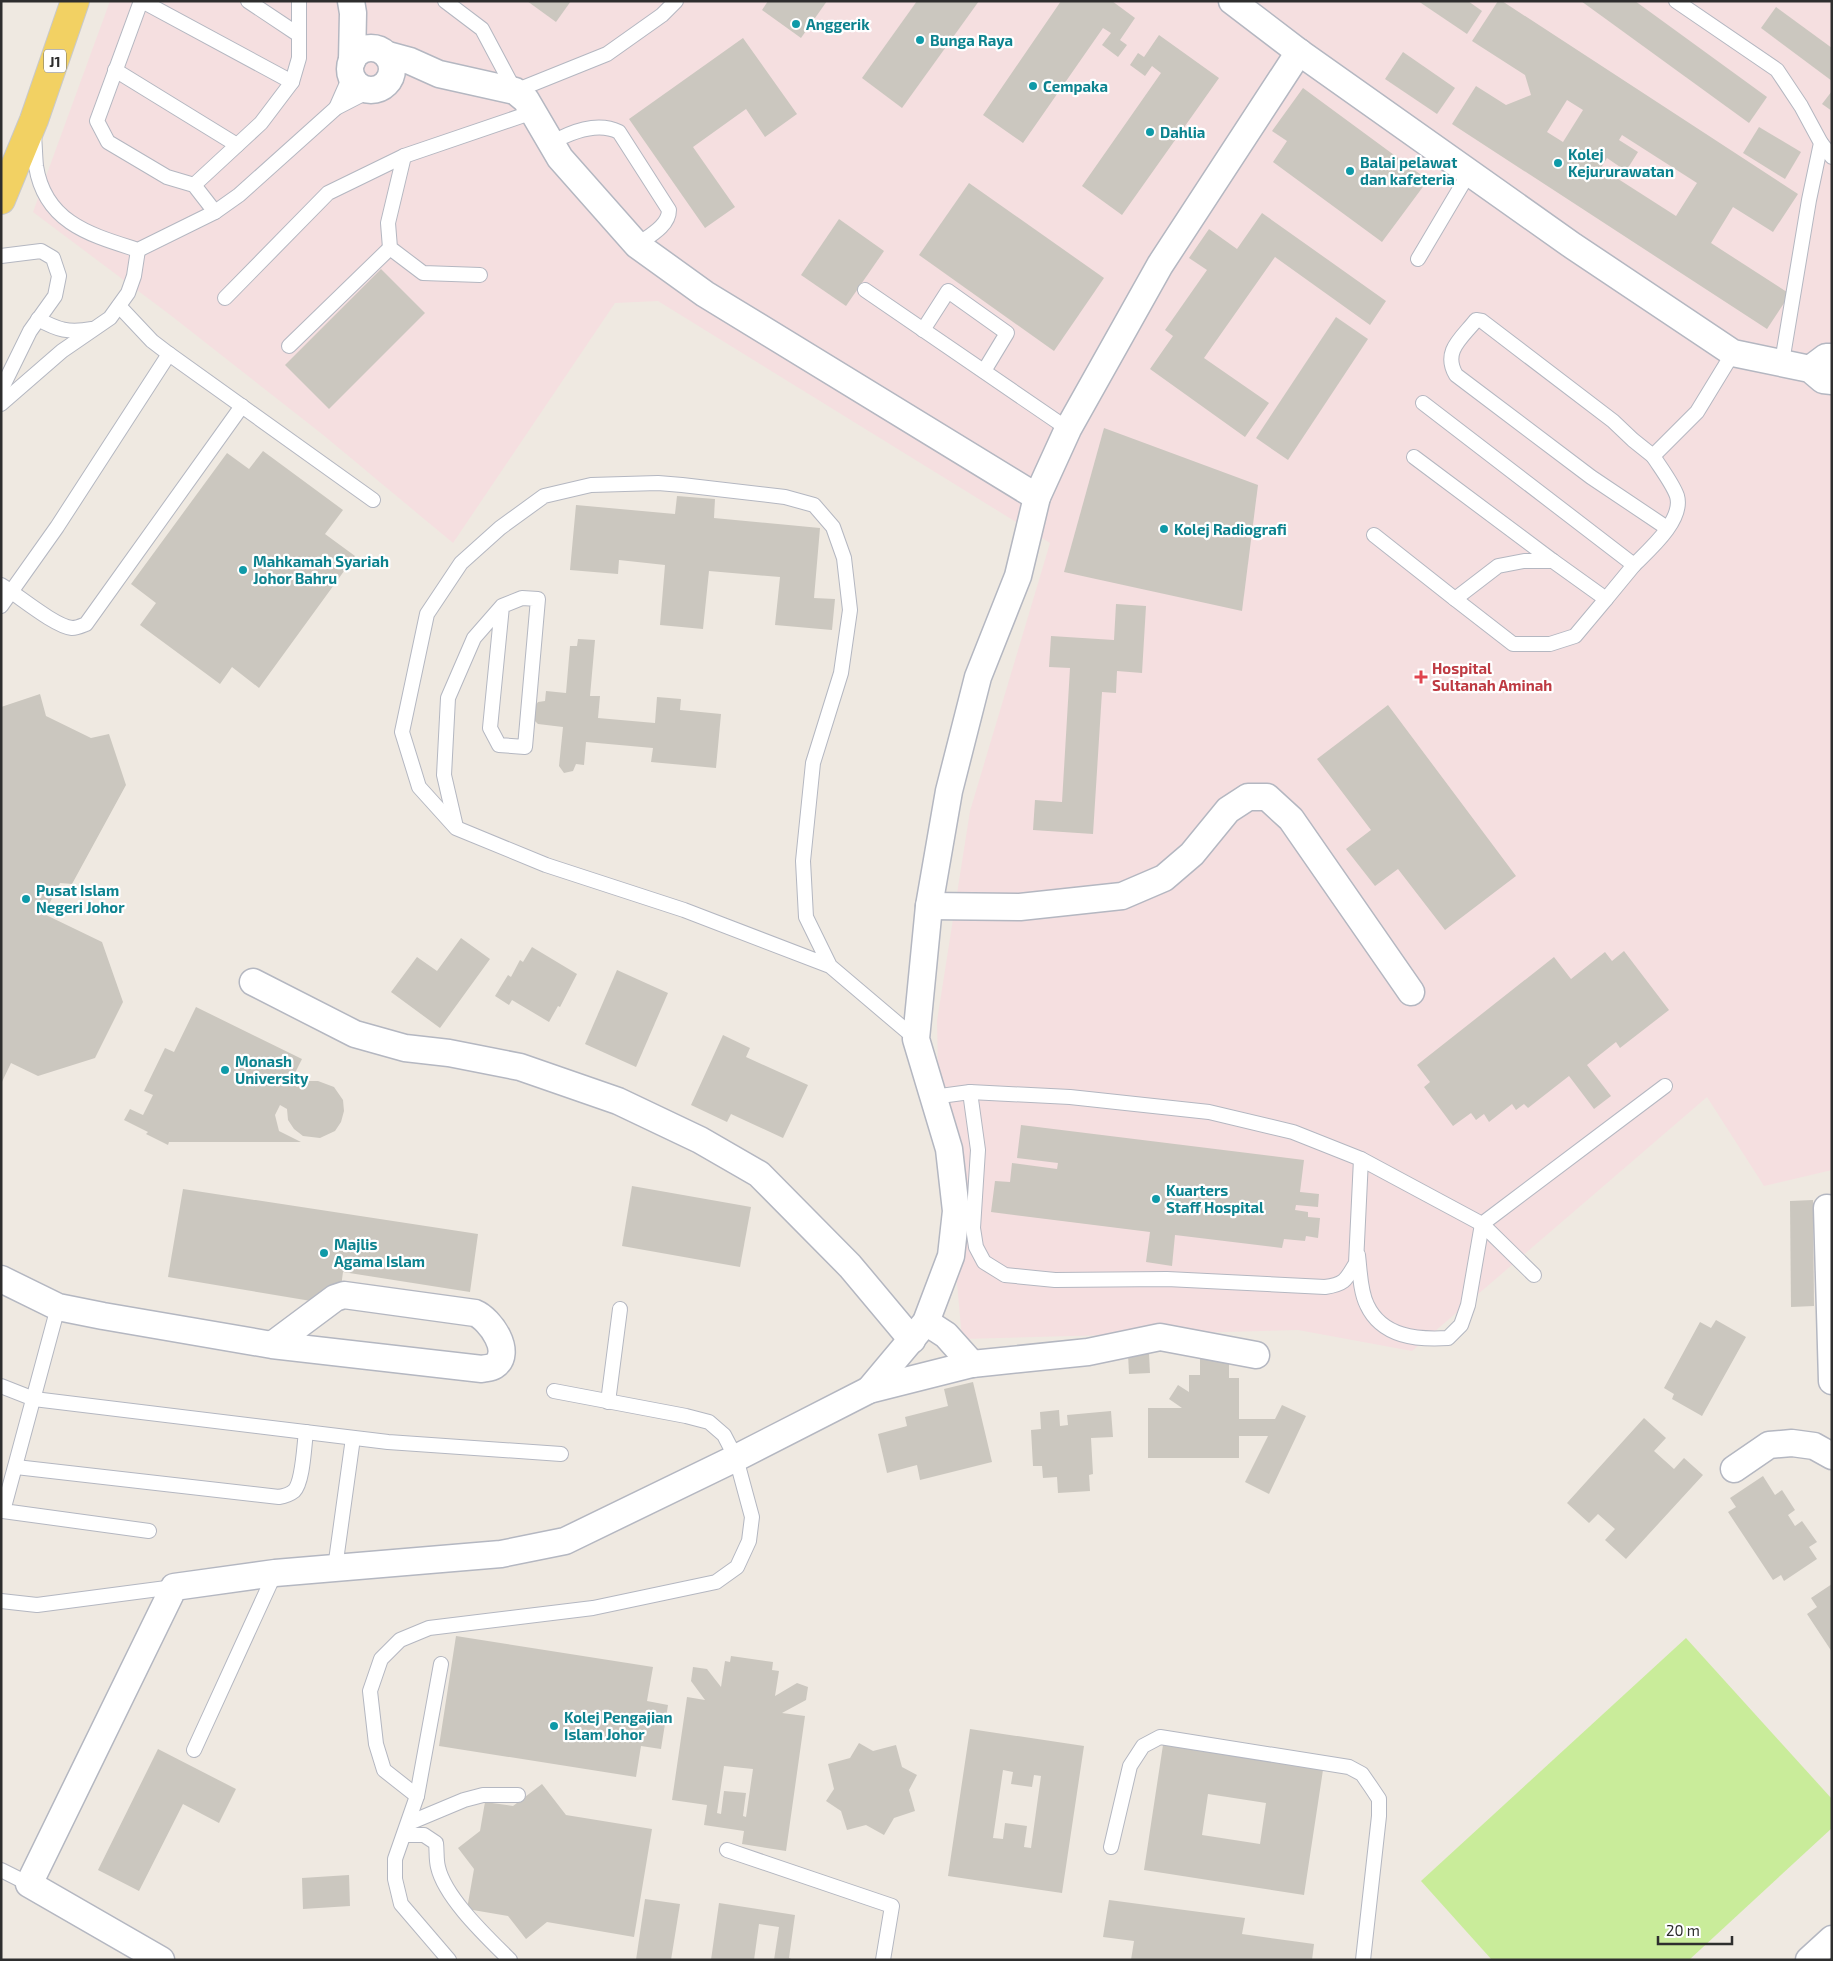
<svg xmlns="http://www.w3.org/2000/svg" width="1833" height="1961" font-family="'Exo 2',sans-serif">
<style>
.medical{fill:#f5dfe0}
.pitch{fill:#c9ec9a}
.building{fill:#cbc7bf;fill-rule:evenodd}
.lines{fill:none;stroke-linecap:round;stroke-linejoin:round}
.service-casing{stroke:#b4b7c1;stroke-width:16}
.minor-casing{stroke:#b4b7c1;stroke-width:29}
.primary-casing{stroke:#c9c9c9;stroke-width:30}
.service{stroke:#fff;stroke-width:14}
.minor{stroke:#fff;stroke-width:26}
.primary{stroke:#f2d163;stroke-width:28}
.culture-dot{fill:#0f9aa8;stroke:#fff;stroke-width:2}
.health-dot{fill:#e0444e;stroke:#fff;stroke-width:2}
.labels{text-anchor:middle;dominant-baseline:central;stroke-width:4.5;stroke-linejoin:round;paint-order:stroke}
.shield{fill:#fff;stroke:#6d6d6d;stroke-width:1}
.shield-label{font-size:14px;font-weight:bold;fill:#2e2e2e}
.culture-label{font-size:15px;font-weight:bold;fill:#0d838f;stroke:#fff;text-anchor:start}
.health-label{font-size:15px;font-weight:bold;fill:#be3a42;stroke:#fff;text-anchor:start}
</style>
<rect width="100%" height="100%" fill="#efe9e1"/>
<!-- medical -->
<polygon class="medical" points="110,1 1832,1 1832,1170 1764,1186 1707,1097 1412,1351 1298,1330 962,1339 938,1070 937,1021 970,811 1050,543 658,301 615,303 453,543 322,434 169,314 33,212"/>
<!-- pitch -->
<polygon class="pitch" points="1686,1638 1832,1799 1832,1828 1689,1960 1492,1960 1421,1881"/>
<!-- building -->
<g class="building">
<polygon points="527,1 571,1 556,22"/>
<polygon points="768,1 827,1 801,38 762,10"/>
<polygon points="917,1 979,1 902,108 862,78"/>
<polygon points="1061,1 1112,1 1135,18 1120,40 1127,45 1118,57 1102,45 1111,33 1103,28 1023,143 983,115"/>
<polygon points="1418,1 1468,1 1482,11 1467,34"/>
<path d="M1498,1H1502L1798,194L1773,232L1733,207L1711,243L1790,294L1767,329L1452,124L1476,86L1506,105L1531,95L1525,75L1472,41ZM1567,100L1583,110L1563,142L1547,132ZM1622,135L1697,183L1676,216L1601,168L1607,158L1626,171L1638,152L1619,140Z"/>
<polygon points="1581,1 1635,1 1767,97 1749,123"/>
<polygon points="1776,7 1832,48 1832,81 1761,28"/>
<polygon points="1159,35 1219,78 1122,215 1082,186 1161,73 1152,66 1145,76 1130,65 1138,53 1144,57"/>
<polygon points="743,38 797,114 765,137 746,109 693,147 735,207 705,228 629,119"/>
<polygon points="1403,52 1455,88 1437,114 1385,79"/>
<polygon points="1303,88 1428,180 1382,242 1273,162 1287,141 1272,131"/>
<polygon points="1832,91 1832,111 1822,104"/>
<polygon points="1759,127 1801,152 1785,179 1743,153"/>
<polygon points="969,183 1104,278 1054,351 919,255"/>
<polygon points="1262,213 1386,301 1370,325 1275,257 1204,358 1269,403 1245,437 1150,369 1173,336 1165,330 1207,270 1189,258 1209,229 1237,249"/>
<polygon points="839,219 884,251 846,306 801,275"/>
<polygon points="381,269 425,313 329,409 285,365"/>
<polygon points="1336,317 1368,339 1288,460 1256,438"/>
<polygon points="1104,428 1258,485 1242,611 1064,572"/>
<polygon points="263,451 343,510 325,534 355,556 259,688 232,667 220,684 140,625 156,603 131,584 227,453 249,469"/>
<polygon points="677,496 715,499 714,518 820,528 814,598 835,599 832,630 775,625 780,577 709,571 703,629 660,625 665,565 619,560 618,574 570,570 576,505 675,514"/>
<polygon points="1116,604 1146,606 1142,673 1117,671 1116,693 1102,692 1093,834 1033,830 1035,800 1062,802 1070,668 1049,667 1051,636 1114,640"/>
<polygon points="578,639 595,640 590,696 600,696 598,718 655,723 657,697 681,699 680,710 721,714 716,768 651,762 653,748 586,742 584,765 576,764 573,771 564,773 559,766 563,727 538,724 533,719 535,706 538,702 545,701 546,691 566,693 570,646 577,646"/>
<polygon points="40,694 46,716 91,738 109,734 126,785 72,884 60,883 44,914 102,942 123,1002 95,1058 38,1076 11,1063 1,1084 1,707"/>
<polygon points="1388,705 1516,876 1445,930 1398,869 1375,886 1346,849 1371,830 1317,759"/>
<polygon points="461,938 490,959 440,1028 391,992 417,957 437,971"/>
<polygon points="532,947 577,974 560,1007 558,1006 549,1022 512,1000 509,1005 495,996 508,975 511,977 520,960 523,962"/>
<polygon points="1624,951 1669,1010 1620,1048 1616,1042 1587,1065 1611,1096 1594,1109 1569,1076 1528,1108 1524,1104 1516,1110 1512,1104 1489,1122 1484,1114 1476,1120 1471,1113 1453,1126 1424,1087 1430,1082 1417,1065 1554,957 1571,979 1605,952 1612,961"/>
<polygon points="617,970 668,993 636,1067 585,1044"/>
<polygon points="196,1007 302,1059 290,1083 297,1087 307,1081 318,1081 334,1087 343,1100 344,1111 341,1122 335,1131 320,1138 303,1136 294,1129 288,1120 287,1109 280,1105 275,1115 279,1131 301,1142 169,1142 168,1145 146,1134 148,1132 124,1120 130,1109 143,1115 153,1095 144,1091 165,1048 174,1052"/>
<polygon points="723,1035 750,1048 746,1057 808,1085 783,1138 731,1114 727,1122 691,1105"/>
<polygon points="1021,1125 1304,1160 1300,1192 1319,1194 1318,1207 1296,1205 1295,1210 1308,1212 1308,1217 1320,1218 1318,1238 1306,1236 1305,1241 1284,1239 1282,1248 1175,1235 1172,1266 1146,1262 1150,1232 991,1212 995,1181 1010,1182 1012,1163 1057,1169 1058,1163 1017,1158"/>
<polygon points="632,1186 751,1207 740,1267 622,1246"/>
<polygon points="183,1189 478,1234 470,1292 343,1272 341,1287 317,1302 168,1277"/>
<polygon points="1813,1200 1814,1306 1791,1307 1790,1201"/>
<polygon points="1716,1320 1746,1337 1702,1416 1672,1399 1674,1394 1664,1388 1700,1322 1711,1328"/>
<polygon points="1149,1353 1150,1373 1129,1374 1128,1354"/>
<polygon points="1200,1355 1229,1356 1229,1378 1239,1378 1239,1419 1275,1419 1282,1405 1306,1416 1269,1494 1245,1482 1268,1436 1239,1436 1239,1458 1148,1458 1148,1408 1182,1408 1169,1399 1178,1385 1189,1392 1189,1375 1200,1375"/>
<polygon points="973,1382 992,1462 920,1480 917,1465 887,1473 878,1434 907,1426 905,1417 948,1406 944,1389"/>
<polygon points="1059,1410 1060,1426 1068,1425 1067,1415 1111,1411 1113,1437 1091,1438 1093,1474 1089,1475 1090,1491 1058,1493 1057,1477 1043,1478 1042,1466 1033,1466 1031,1430 1041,1429 1040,1412"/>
<polygon points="1644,1418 1666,1438 1654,1451 1674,1469 1684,1458 1703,1475 1626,1559 1605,1540 1615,1529 1598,1514 1589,1523 1567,1503"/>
<polygon points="1763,1476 1775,1495 1782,1490 1795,1510 1788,1515 1795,1526 1802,1521 1817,1542 1809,1547 1817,1559 1784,1581 1781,1575 1773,1580 1728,1512 1736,1507 1730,1498"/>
<polygon points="1832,1584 1832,1652 1807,1614 1817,1607 1811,1598"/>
<polygon points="456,1636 653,1667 647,1701 668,1705 661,1749 641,1746 636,1777 439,1746"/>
<path d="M731,1656L773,1662L772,1670L779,1671L775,1696L797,1683L808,1687L806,1700L782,1713L805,1716L786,1851L742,1844L744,1831L704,1825L707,1805L672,1800L687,1697L705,1700L691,1681L693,1667L707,1669L721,1687L725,1661L730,1662ZM724,1766L753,1769L746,1817L743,1816L746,1793L724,1791L721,1814L717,1813Z"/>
<path d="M970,1729L1084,1746L1062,1893L948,1876ZM1003,1770L1013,1772L1011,1784L1032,1787L1034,1775L1041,1776L1031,1848L1024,1847L1027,1826L1005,1823L1003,1839L993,1838Z"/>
<polygon points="859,1743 873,1751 896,1745 902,1767 917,1775 909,1790 915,1811 894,1818 884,1835 866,1825 847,1830 841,1811 826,1801 834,1789 828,1764 850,1758"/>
<path d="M1163,1745L1323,1770L1304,1895L1144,1870ZM1208,1794L1266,1803L1260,1844L1202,1835Z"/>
<polygon points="158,1749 236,1789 219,1823 183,1804 139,1891 98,1870"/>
<polygon points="542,1784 566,1815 652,1829 634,1937 547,1922 526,1939 508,1916 467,1909 474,1869 458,1848 480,1831 485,1802 513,1806"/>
<polygon points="349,1875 350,1906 303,1909 302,1878"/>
<polygon points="645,1899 680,1904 671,1960 636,1960"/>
<polygon points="1109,1900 1245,1918 1242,1934 1314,1944 1312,1960 1131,1960 1134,1941 1103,1937"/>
<polygon points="719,1903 795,1915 789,1958 794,1960 774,1960 779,1927 759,1924 754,1960 711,1960"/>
</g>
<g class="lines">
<defs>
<g id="service">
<polyline points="141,1 97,121 108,142 167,177 194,185 215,212"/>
<polyline points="142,1 292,82"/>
<polyline points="248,1 299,35"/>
<polyline points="445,1 482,29 515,91 607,54 662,15 676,1"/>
<polyline points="1676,1 1777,70 1801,106 1821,143 1809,200 1782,362"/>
<polyline points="115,70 237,145"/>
<polyline points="336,108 351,74"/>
<path d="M34,136C35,146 35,156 36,166C45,223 91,235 138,250L215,212L239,195L336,108L371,90"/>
<path d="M551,143C571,132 597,121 619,132L669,210C669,226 649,236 637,245"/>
<polyline points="1821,143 1832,157"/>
<polyline points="404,156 388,223 390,248 423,273 480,275"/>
<polyline points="194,185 261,123 292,82 299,58 299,1"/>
<polyline points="1,256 41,251 53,258 59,276 55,296 30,331 1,390"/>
<polyline points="1418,259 1469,173"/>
<polyline points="865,290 1068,429"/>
<polyline points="225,298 328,193 404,156 533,112"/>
<polyline points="119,306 152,341 169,354 373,500"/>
<path d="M38,319C58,330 68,333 92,329"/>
<polyline points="923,330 948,291 1007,333 984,371"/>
<polyline points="289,346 390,248"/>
<path d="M1423,403L1634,565C1649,550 1684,520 1677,496C1673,484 1660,467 1653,456"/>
<polyline points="1,404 62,351 110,318 128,293 134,276 138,250"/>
<polyline points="1414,457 1553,561"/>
<path d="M1667,528L1591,477L1456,375C1442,351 1462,338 1476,320L1482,321L1613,421L1633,440L1653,456L1697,412L1733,353"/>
<polyline points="1374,535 1455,599 1498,566 1524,561 1553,561 1606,599 1634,565"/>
<path d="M1,585C18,595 54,626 72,628C77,628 81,626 86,624L242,406"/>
<polyline points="1455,599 1513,644 1550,644 1575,636 1606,599"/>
<polyline points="1,606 57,527 169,354"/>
<polyline points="456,827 444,775 448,698 474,638 502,606 522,598 538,599 525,747 499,745 490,728 502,606"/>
<polyline points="830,966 806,917 803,861 813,763 841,673 850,610 844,558 833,527 814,505 785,497 682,485 658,483 591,485 544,496 500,528 461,563 427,614 402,732 419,787 456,828 546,865 684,910 830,966 916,1039"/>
<path d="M970,1092L978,1150L973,1228L976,1247L984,1262L1005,1275L1055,1280L1167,1279L1325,1287C1345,1284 1346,1280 1356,1263L1361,1159"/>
<polyline points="933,1097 970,1092 1070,1097 1209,1112 1293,1132 1361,1159 1482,1224 1665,1086"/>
<polyline points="1482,1224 1534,1275"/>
<path d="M1358,1255C1360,1271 1360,1291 1367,1305C1382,1337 1417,1340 1448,1338L1461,1325L1468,1305L1482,1224"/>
<polyline points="58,1307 3,1511 149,1531"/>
<polyline points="1,1386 34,1399 388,1442 561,1454"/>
<polyline points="608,1402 620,1309"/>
<path d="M16,1467L279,1497C285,1496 289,1495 294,1491C303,1482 304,1446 306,1432"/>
<polyline points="335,1568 353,1438"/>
<polyline points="1,1601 37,1605 174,1587"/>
<polyline points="441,1664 417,1796 395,1859 395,1879 401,1904 449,1960"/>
<polyline points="194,1750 275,1573"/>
<polyline points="417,1796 384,1770 376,1744 370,1691 381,1659 400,1640 429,1628 593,1608 716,1582 737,1567 749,1541 752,1517 736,1458 724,1435 709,1422 686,1416 554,1391"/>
<polyline points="409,1823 464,1800 483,1795 518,1795"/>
<path d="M404,1835H424L436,1843C437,1851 436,1859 438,1867C445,1898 487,1937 510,1960"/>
<polyline points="1111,1847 1130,1766 1143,1746 1160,1737 1349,1767 1362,1774 1371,1787 1379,1799 1379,1816 1363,1960"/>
<polyline points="727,1850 892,1906 883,1960"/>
<polyline points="1,1870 29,1884"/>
</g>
<g id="minor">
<polyline points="351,1 353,13 352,61"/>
<polyline points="1232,1 1299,52 1573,246 1733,353 1810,369 1823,380 1832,381"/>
<circle cx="371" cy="69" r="21"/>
<polyline points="388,55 410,61 439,74 515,91 526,100 560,158 637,245 705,294 1037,497"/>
<polyline points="1810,369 1826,357 1832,357"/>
<polyline points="929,906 1020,907 1122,896 1164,878 1192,854 1228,810 1248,797 1267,797 1291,819 1411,992"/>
<polyline points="253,982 355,1034 405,1048 449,1053 520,1067 618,1101 700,1140 759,1174 850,1266 912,1340"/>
<polyline points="1827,1208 1832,1381"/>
<path d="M1,1279L58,1307L103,1316L272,1345L482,1369C486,1368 491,1368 494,1366C514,1353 490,1319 475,1313L344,1295L335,1298L272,1345"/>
<polyline points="926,1322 946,1335 972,1364"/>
<polyline points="869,1390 926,1322 951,1256 956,1211 949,1149 916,1039 929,906 949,791 978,677 1018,576 1037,497 1068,429 1160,265 1299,52"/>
<polyline points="1734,1469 1769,1445 1792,1443 1814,1446 1832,1456"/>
<polyline points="161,1960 29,1884 174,1587 275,1573 501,1554 565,1541 736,1458 869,1390 972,1364 1088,1352 1160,1337 1256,1355"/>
<polyline points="1809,1960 1832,1939"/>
</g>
<polyline id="primary" points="1,200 34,120 75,1"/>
</defs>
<!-- service casing -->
<use href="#service" class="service-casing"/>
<!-- minor casing -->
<use href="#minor" class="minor-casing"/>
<!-- primary casing -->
<use href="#primary" class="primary-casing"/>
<!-- service -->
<use href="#service" class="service"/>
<!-- minor -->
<use href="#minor" class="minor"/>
<!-- primary -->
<use href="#primary" class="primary"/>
</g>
<!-- markers -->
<g class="culture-dot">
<circle cx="796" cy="24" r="5"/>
<circle cx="920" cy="40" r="5"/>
<circle cx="1033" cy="86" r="5"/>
<circle cx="1150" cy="132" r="5"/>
<circle cx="1558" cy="163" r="5"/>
<circle cx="1350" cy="171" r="5"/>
<circle cx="1164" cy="529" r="5"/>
<circle cx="243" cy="570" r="5"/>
<circle cx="26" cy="899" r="5"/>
<circle cx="225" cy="1070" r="5"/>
<circle cx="1156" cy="1199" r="5"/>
<circle cx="324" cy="1253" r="5"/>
<circle cx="554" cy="1726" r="5"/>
</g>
<path class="health-dot" d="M1418.5 669.5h5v5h5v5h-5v5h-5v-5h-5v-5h5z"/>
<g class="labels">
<!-- shield labels -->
<rect class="shield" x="44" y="49.5" width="22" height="23" rx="4"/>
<g class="shield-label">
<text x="55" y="61">J1</text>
</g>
<!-- culture labels -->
<g class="culture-label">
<text x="806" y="24">Anggerik</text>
<text x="930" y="40">Bunga Raya</text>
<text x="1043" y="86">Cempaka</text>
<text x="1160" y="132">Dahlia</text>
<text x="1568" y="154">Kolej<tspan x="1568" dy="17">Kejururawatan</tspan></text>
<text x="1360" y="162">Balai pelawat<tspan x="1360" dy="17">dan kafeteria</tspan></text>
<text x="1174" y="529">Kolej Radiografi</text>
<text x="253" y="561">Mahkamah Syariah<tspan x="253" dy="17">Johor Bahru</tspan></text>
<text x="36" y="890">Pusat Islam<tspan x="36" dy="17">Negeri Johor</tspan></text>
<text x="235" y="1061">Monash<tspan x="235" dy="17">University</tspan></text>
<text x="1166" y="1190">Kuarters<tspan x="1166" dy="17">Staff Hospital</tspan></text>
<text x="334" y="1244">Majlis<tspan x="334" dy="17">Agama Islam</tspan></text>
<text x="564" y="1717">Kolej Pengajian<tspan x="564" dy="17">Islam Johor</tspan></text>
</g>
<!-- health labels -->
<g class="health-label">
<text x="1432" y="668">Hospital<tspan x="1432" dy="17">Sultanah Aminah</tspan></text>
</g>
</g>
<!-- border -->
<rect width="1833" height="1961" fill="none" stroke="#2e2e2e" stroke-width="5"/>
<!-- scale -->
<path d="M1658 1936v8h74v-8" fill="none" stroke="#2e2e2e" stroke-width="2.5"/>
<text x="1666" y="1936" font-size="15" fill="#2e2e2e" stroke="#ffffff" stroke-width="4" paint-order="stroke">20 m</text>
</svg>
